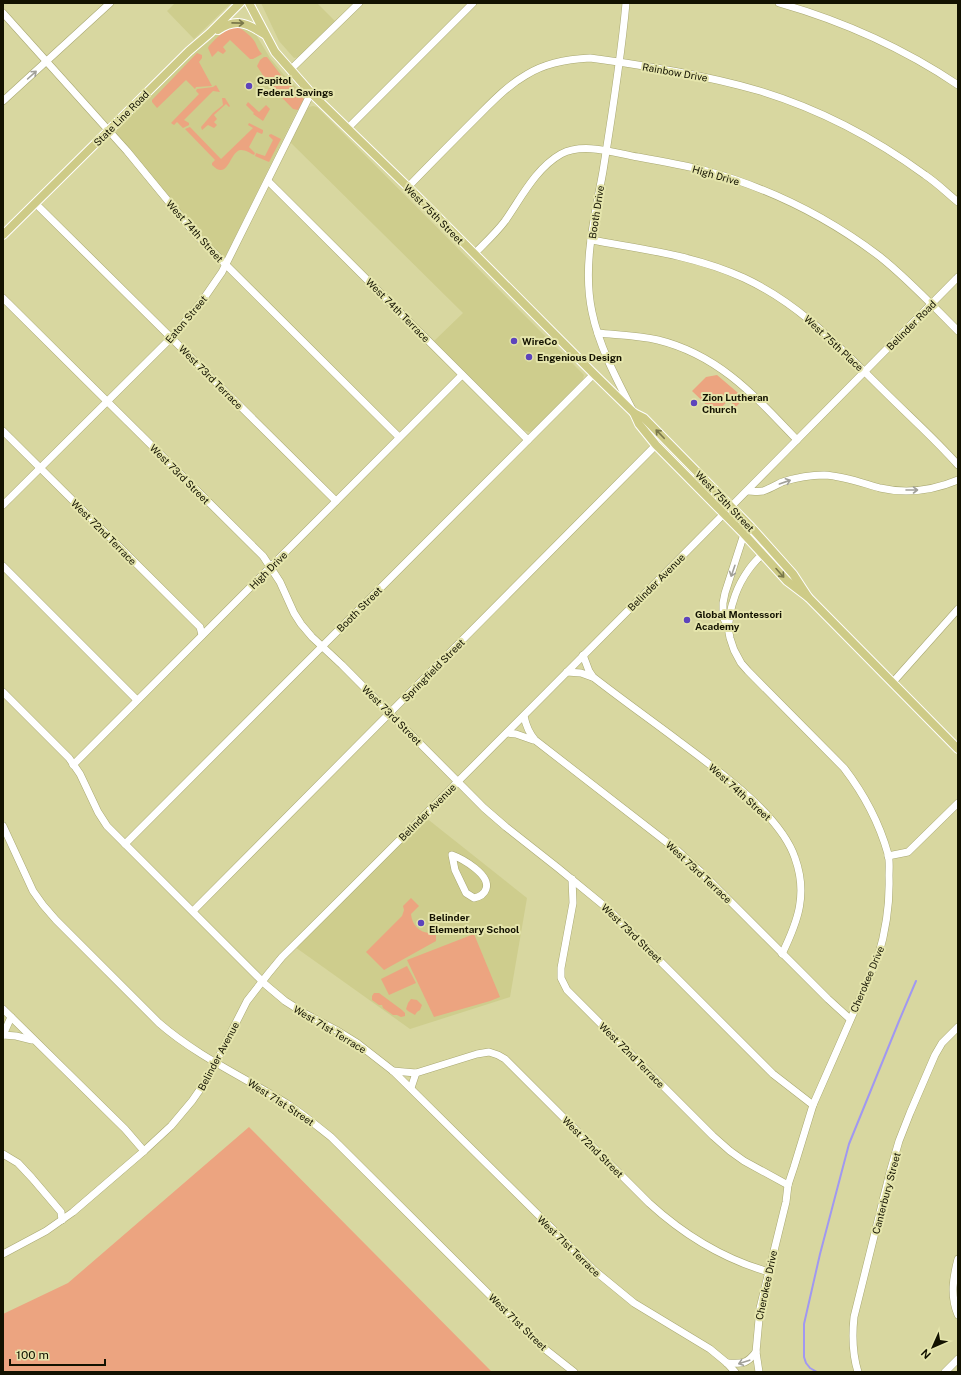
<svg xmlns="http://www.w3.org/2000/svg" width="961" height="1375" font-family="'Public Sans',sans-serif">
<style>
.built{fill:#cecd8d}
.green{fill:#eca480}
.lines{fill:none;stroke-linecap:round;stroke-linejoin:round}
.stream{stroke:#a198f1;stroke-width:2}
.minor-casing{stroke:#a9a872;stroke-width:8}
.major-casing{stroke:#fff;stroke-width:10}
.minor{stroke:#fff;stroke-width:7}
.major{stroke:#cecb87;stroke-width:8}
.oneway{stroke:#7a784b}
.oneway2{stroke:#a1a099}
.poi-dot{fill:#5d44bc;stroke:#e5e5ac;stroke-width:1.5}
.labels{text-anchor:middle;dominant-baseline:central;stroke-width:4;stroke-linejoin:round;paint-order:stroke}
.street-label{font-size:10px;fill:#131201;stroke:#e5e5ac}
.poi-label{font-size:10px;font-weight:bold;fill:#131201;stroke:#e5e5ac;text-anchor:start}
</style>
<rect width="100%" height="100%" fill="#d8d7a0"/>
<!-- built -->
<g class="built">
<polygon points="175,3 231,3 194,39 167,11"/>
<polygon points="261,3 317,3 335,21 300,57 294,58 279,41"/>
<polygon points="231,26 246,27 255,33 270,58 284,75 300,91 303,95 303,99 225,257 220,256 199,233 141,163 116,135 115,132 116,129 195,52 208,42 215,35"/>
<polygon points="313,106 317,107 584,375 583,379 533,430 529,432 524,430 434,341 463,313 290,142 307,110 309,107"/>
<polygon points="425,817 527,898 510,997 410,1029 295,947"/>
</g>
<!-- green -->
<g class="green">
<path d="M237,27C243,29 252,37 255,42C257,46 258,50 262,54L253,59H250L230,40L223,47L226,51L223,54L218,51L212,57L208,48L209,46C217,37 225,29 237,27Z"/>
<polygon points="197,53 202,55 202,58 199,62 212,86 196,87 195,89 186,80 157,108 152,102 152,100"/>
<path d="M264,57H267L284,79L304,99L298,110L293,109L266,81L262,84C266,76 261,73 257,66L260,60Z"/>
<polygon points="216,85 220,92 213,91 184,120 189,123 189,125 183,128 177,122 174,125 171,123 199,94 196,91 197,89 213,87"/>
<polygon points="222,98 225,98 230,106 229,107 226,104 214,115 217,119 214,122 217,125 214,128 208,125 202,130 201,127 213,113 223,105"/>
<polygon points="248,102 259,112 266,105 270,109 263,121 253,114 254,113 246,105"/>
<path d="M249,123L263,130V132L262,134L257,132L249,147L255,153L254,155C250,153 246,150 241,150C229,151 229,182 212,165V163L215,160L185,129L190,127L221,159L253,128L248,125Z"/>
<polygon points="271,134 281,139 269,162 255,156 256,153 265,156 273,140 269,136 269,135"/>
<polygon points="717,375 744,398 736,407 729,400 715,413 692,391 706,377"/>
<path d="M411,898L419,906L411,914C412,927 423,936 436,932V941L384,970L366,952L402,916L404,910L403,906Z"/>
<polygon points="474,934 500,997 490,1001 434,1017 407,960"/>
<polygon points="407,966 416,983 389,995 381,979"/>
<polygon points="374,993 379,993 402,1010 405,1013 405,1016 401,1017 397,1015 393,1015 383,1008 382,1005 379,1005 372,1000 372,996"/>
<polygon points="411,999 417,1000 422,1005 420,1010 417,1012 415,1015 408,1011 406,1009 408,1003"/>
<polygon points="249,1127 492,1372 3,1372 3,1314 68,1283"/>
</g>
<g class="lines">
<!-- stream -->
<polyline class="stream" points="817,1372 810,1368 806,1363 804,1357 804,1324 820,1254 849,1144 899,1021 916,981"/>
<defs>
<g id="minor">
<path d="M626,3C621,59 612,115 603,171C595,216 582,265 592,312C599,346 616,378 632,409"/>
<path d="M779,3C842,21 903,48 958,85"/>
<polyline points="3,13 127,151 196,235 399,437"/>
<polyline points="290,70 359,3"/>
<polyline points="3,101 110,3"/>
<polyline points="348,128 473,3"/>
<polyline points="268,181 528,440"/>
<path d="M408,187C431,163 454,140 477,117C492,102 507,86 526,75C545,63 568,59 590,58C647,66 705,75 760,91C819,109 876,139 925,175C937,183 947,193 958,202"/>
<polyline points="35,203 336,501"/>
<path d="M591,240C643,249 696,256 744,278C802,305 840,348 885,392C909,416 935,439 958,465"/>
<path d="M474,254C485,243 496,233 505,221C521,198 536,168 561,154C584,142 614,153 638,157C660,161 682,165 703,170C767,187 826,216 879,256C907,278 932,305 958,331"/>
<polyline points="3,298 263,556 280,582 294,613 301,624 312,637 342,665 484,808 506,827 558,868 608,909 773,1074 813,1105"/>
<path d="M598,333C618,335 638,335 658,340C719,355 755,396 797,440"/>
<polyline points="3,431 200,627 202,635"/>
<path d="M748,491C752,491 758,492 763,491C769,489 776,485 782,482C795,478 810,475 824,475C844,476 862,483 880,488C906,494 934,490 958,480"/>
<polyline points="3,505 172,337 202,301 222,272 311,93"/>
<path d="M744,534L725,593L723,603V617L728,627L730,638L734,650L741,663L748,671L844,768C864,794 879,822 888,854C890,861 889,869 889,876C890,904 886,930 878,957L813,1105L794,1167L788,1185L786,1202L760,1308L756,1352L759,1372"/>
<polyline points="3,566 137,700"/>
<path d="M728,627C730,619 730,610 733,602C738,584 749,566 763,554"/>
<path d="M583,655L589,671L593,677C620,698 648,718 676,739C713,767 780,813 795,858C808,894 798,921 782,954"/>
<polyline points="567,672 581,673 592,677"/>
<polyline points="893,682 958,609"/>
<polyline points="3,692 69,758 80,774 98,812 107,826 266,985 285,1001 304,1013 336,1030 357,1043 393,1071 595,1271 634,1303 710,1349 727,1363 735,1372"/>
<path d="M524,716C526,726 529,733 535,740L678,851L700,871L828,999L850,1019"/>
<polyline points="507,733 516,734 533,740"/>
<polyline points="73,765 462,375"/>
<path d="M3,826L33,891L43,905L56,920L159,1023C198,1057 246,1078 289,1105C304,1115 317,1126 331,1137L523,1328L541,1346L574,1372"/>
<polyline points="125,844 594,374"/>
<path d="M452,855C463,859 491,875 486,889C484,895 479,897 474,898L466,893L455,870Z"/>
<polyline points="888,856 908,852 958,803"/>
<polyline points="572,879 573,903 561,968 561,978 567,990 713,1136 730,1151 744,1161 788,1185"/>
<polyline points="193,911 656,445"/>
<polyline points="3,1009 125,1129 144,1151"/>
<polyline points="3,1035 16,1036 32,1040"/>
<polyline points="3,1035 11,1017"/>
<path d="M393,1071L416,1073L477,1054L489,1052L498,1055L505,1059L649,1203C684,1235 723,1259 769,1272"/>
<polyline points="411,1088 416,1073"/>
<polyline points="3,1154 18,1163 32,1178 61,1212 62,1220"/>
<path d="M3,1254L46,1231L73,1212L144,1151L171,1126L192,1101L208,1078L247,1001L268,974L282,957C509,732 733,505 958,277"/>
<path d="M958,1259C953,1278 950,1296 958,1315"/>
<path d="M727,1363C742,1364 747,1364 756,1352"/>
<path d="M858,1372C852,1353 852,1336 854,1317L890,1172L899,1141L910,1113L935,1055L942,1043L958,1027"/>
<polyline points="945,1372 958,1359"/>
</g>
<g id="major">
<polyline points="249,3 275,52 311,93 408,187 594,374 634,413 644,418 751,527 793,574 808,597"/>
<path d="M218,30C236,18 247,23 264,34"/>
<polyline points="3,235 189,51 210,33 240,3"/>
<polyline points="634,413 639,424 656,445 744,534 787,581 808,597 958,749"/>
</g>
</defs>
<!-- minor casing -->
<use href="#minor" class="minor-casing"/>
<!-- major casing -->
<use href="#major" class="major-casing"/>
<!-- minor -->
<use href="#minor" class="minor"/>
<!-- major -->
<use href="#major" class="major"/>
</g>
<!-- one-way arrows -->
<defs><path id="oneway-shaft" d="M-6 0H5M1.5-3L5.5 0L1.5 3" fill="none" stroke-width="1.6" stroke-linecap="round" stroke-linejoin="round"/></defs>
<g class="oneway">
<use href="#oneway-shaft" transform="translate(238 23) rotate(1)"/>
<use href="#oneway-shaft" transform="translate(660 434) rotate(-134)"/>
<use href="#oneway-shaft" transform="translate(780 573) rotate(48)"/>
</g>
<g class="oneway2">
<use href="#oneway-shaft" transform="translate(32 75) rotate(-42)"/>
<use href="#oneway-shaft" transform="translate(785 482) rotate(-19)"/>
<use href="#oneway-shaft" transform="translate(912 490)"/>
<use href="#oneway-shaft" transform="translate(733 571) rotate(109)"/>
<use href="#oneway-shaft" transform="translate(744 1362) rotate(162)"/>
</g>
<!-- markers -->
<g class="poi-dot">
<circle cx="249" cy="86" r="4"/>
<circle cx="514" cy="341" r="4"/>
<circle cx="529" cy="357" r="4"/>
<circle cx="694" cy="403" r="4"/>
<circle cx="687" cy="620" r="4"/>
<circle cx="421" cy="923" r="4"/>
</g>
<g class="labels">
<!-- street labels -->
<g class="street-label">
<text transform="translate(675 72) rotate(10)">Rainbow Drive</text>
<text transform="translate(121 118) rotate(-45)">State Line Road</text>
<text transform="translate(716 175) rotate(16)">High Drive</text>
<text transform="translate(596 212) rotate(-81)">Booth Drive</text>
<text transform="translate(434 214) rotate(45)">West 75th Street</text>
<text transform="translate(195 231) rotate(48)">West 74th Street</text>
<text transform="translate(398 310) rotate(45)">West 74th Terrace</text>
<text transform="translate(186 319) rotate(-50)">Eaton Street</text>
<text transform="translate(911 325) rotate(-45)">Belinder Road</text>
<text transform="translate(834 343) rotate(43)">West 75th Place</text>
<text transform="translate(211 377) rotate(45)">West 73rd Terrace</text>
<text transform="translate(180 474) rotate(45)">West 73rd Street</text>
<text transform="translate(725 501) rotate(46)">West 75th Street</text>
<text transform="translate(104 532) rotate(45)">West 72nd Terrace</text>
<text transform="translate(268 570) rotate(-45)">High Drive</text>
<text transform="translate(656 582) rotate(-45)">Belinder Avenue</text>
<text transform="translate(359 609) rotate(-45)">Booth Street</text>
<text transform="translate(433 670) rotate(-45)">Springfield Street</text>
<text transform="translate(392 715) rotate(45)">West 73rd Street</text>
<text transform="translate(740 792) rotate(42)">West 74th Street</text>
<text transform="translate(427 812) rotate(-45)">Belinder Avenue</text>
<text transform="translate(699 872) rotate(43)">West 73rd Terrace</text>
<text transform="translate(632 933) rotate(44)">West 73rd Street</text>
<text transform="translate(867 979) rotate(-67)">Cherokee Drive</text>
<text transform="translate(330 1029) rotate(31)">West 71st Terrace</text>
<text transform="translate(632 1055) rotate(45)">West 72nd Terrace</text>
<text transform="translate(218 1056) rotate(-62)">Belinder Avenue</text>
<text transform="translate(281 1102) rotate(33)">West 71st Street</text>
<text transform="translate(593 1147) rotate(45)">West 72nd Street</text>
<text transform="translate(886 1193) rotate(-75)">Canterbury Street</text>
<text transform="translate(569 1246) rotate(44)">West 71st Terrace</text>
<text transform="translate(766 1285) rotate(-78)">Cherokee Drive</text>
<text transform="translate(518 1322) rotate(44)">West 71st Street</text>
</g>
<!-- poi labels -->
<g class="poi-label">
<text x="257" y="80">Capitol<tspan x="257" dy="12">Federal Savings</tspan></text>
<text x="522" y="341">WireCo</text>
<text x="537" y="357">Engenious Design</text>
<text x="702" y="397">Zion Lutheran<tspan x="702" dy="12">Church</tspan></text>
<text x="695" y="614">Global Montessori<tspan x="695" dy="12">Academy</tspan></text>
<text x="429" y="917">Belinder<tspan x="429" dy="12">Elementary School</tspan></text>
</g>
</g>
<!-- border -->
<rect width="961" height="1375" fill="none" stroke="#131201" stroke-width="8"/>
<!-- north arrow -->
<g transform="translate(933 1347) rotate(225)" stroke="#e5e5ac" stroke-width="3" paint-order="stroke">
<path d="M0-3L7 15L0 10L-7 15Z" fill="#131201"/>
<text y="-6" font-size="11" font-weight="bold" text-anchor="middle" fill="#131201">N</text>
</g>
<!-- scale -->
<path d="M10 1359v6h95v-6" fill="none" stroke="#131201" stroke-width="2"/>
<text x="16" y="1359" font-size="12" fill="#131201" stroke="#e5e5ac" stroke-width="3" paint-order="stroke">100 m</text>
</svg>
